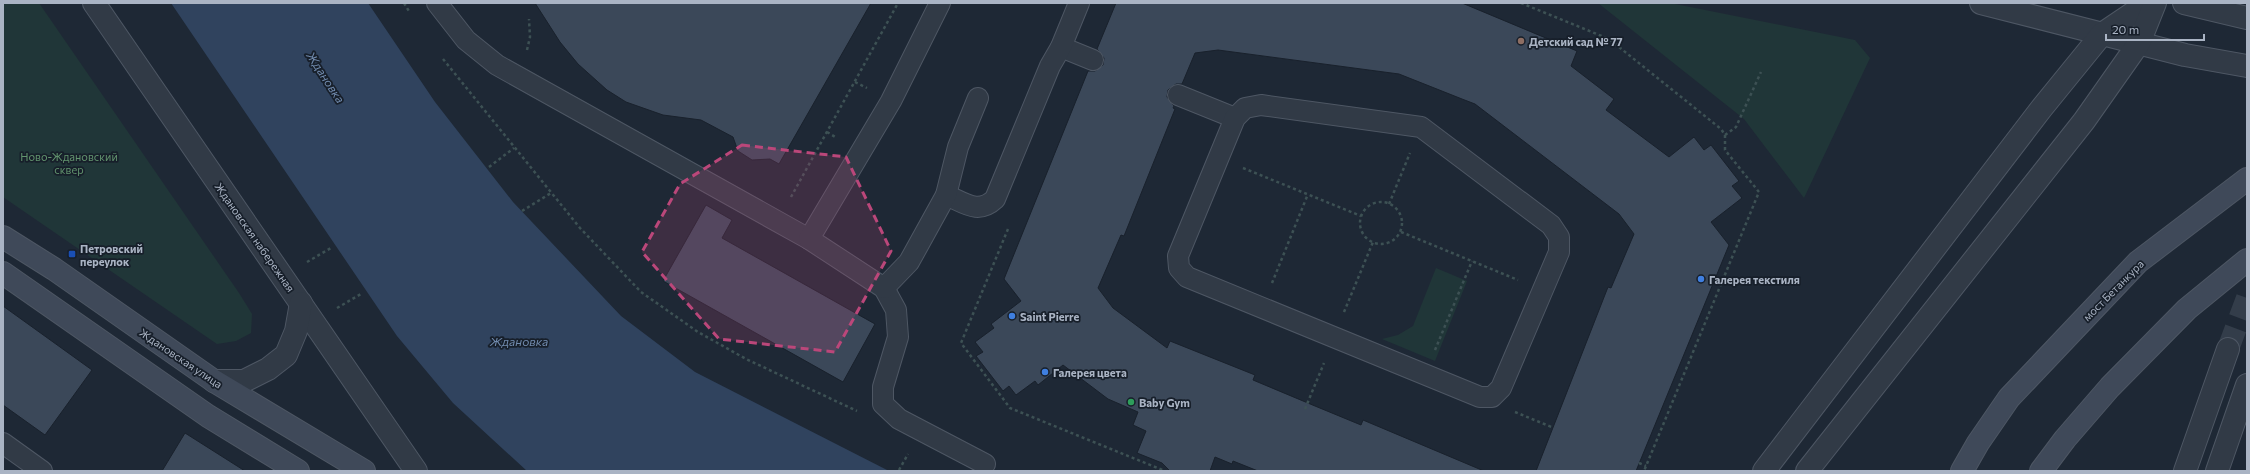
<svg xmlns="http://www.w3.org/2000/svg" width="2250" height="474" font-family="Commissioner,sans-serif">
<style>
.green{fill:#203638}
.water{fill:#30435e}
.building{fill:#3b4859;stroke:#19212c}
.lines{fill:none;stroke-linecap:round;stroke-linejoin:round}
.tertiary-tunnel{stroke:#333d4a;stroke-width:22;stroke-dasharray:22 11;stroke-linecap:butt}
.service-casing{stroke:#4e5764;stroke-width:22}
.minor-casing{stroke:#4e5764;stroke-width:24}
.tertiary-casing{stroke:#4e5764;stroke-width:24}
.secondary-casing{stroke:#4e5764;stroke-width:24}
.path{stroke:#3d5154;stroke-width:2.5;stroke-dasharray:3 3;stroke-linecap:butt}
.service{stroke:#313a46;stroke-width:20}
.minor{stroke:#313a46;stroke-width:22}
.tertiary{stroke:#313a46;stroke-width:22}
.secondary{stroke:#3f4959;stroke-width:22}
.marked{fill:#bb477a;fill-opacity:0.2;stroke:#bb477a;stroke-width:3;stroke-dasharray:8 5;stroke-linejoin:round}
.education-dot{fill:#8d6e63;stroke:#171f2a;stroke-width:1.5}
.transit-dot{fill:#1a4fb4;stroke:#171f2a;stroke-width:1.5}
.shop-dot{fill:#3f7fe0;stroke:#171f2a;stroke-width:1.5}
.leisure-dot{fill:#2e9e5b;stroke:#171f2a;stroke-width:1.5}
.labels{text-anchor:middle;dominant-baseline:central;stroke-width:3.5;stroke-linejoin:round;paint-order:stroke}
.poi-label{font-size:11px;font-weight:bold;fill:#aab4c4;stroke:#171f2a;text-anchor:start}
.park-label{font-size:11px;fill:#62946e;stroke:#171f2a}
.street-label{font-size:11px;fill:#aab4c4;stroke:#171f2a}
.water-label{font-size:12px;font-style:italic;fill:#718bae;stroke:#171f2a}
</style>
<rect width="100%" height="100%" fill="#1e2835"/>
<!-- green -->
<g class="green">
<polygon points="3,3 39,3 239,293 252,314 251,333 236,341 217,344 3,197"/>
<polygon points="1598,3 1670,3 1855,40 1870,58 1804,198 1744,119"/>
<polygon points="1436,268 1467,281 1435,361 1382,339 1398,335 1413,326"/>
</g>
<!-- water -->
<polygon class="water" points="171,3 368,3 435,102 513,202 621,316 695,372 889,471 527,471 453,403 397,336"/>
<!-- building -->
<g class="building">
<polygon points="535,3 871,3 779,164 770,159 752,160 738,151 733,137 701,120 663,115 626,102 607,90 578,64 560,42"/>
<polygon points="1116,3 1462,3 1577,51 1571,66 1614,99 1606,110 1669,157 1694,137 1704,150 1711,145 1739,181 1732,186 1742,198 1711,222 1729,245 1636,471 1536,471 1608,287 1611,288 1634,234 1619,214 1475,104 1462,99 1399,74 1218,50 1195,53 1182,84 1176,84 1168,90 1167,97 1174,106 1173,108 1175,109 1124,236 1121,235 1098,288 1113,308 1167,348 1170,341 1255,375 1253,380 1315,406 1361,425 1363,420 1484,471 1258,471 1233,461 1232,464 1215,457 1210,471 1170,471 1162,463 1137,453 1146,431 1133,425 1138,412 1108,399 1063,365 1038,385 1035,381 1016,395 1009,386 1003,391 976,356 983,352 975,342 994,328 991,324 1021,301 1004,279 1088,71 1095,71 1103,65 1104,58 1097,49"/>
<polygon points="706,205 732,220 722,238 875,324 843,382 663,281"/>
<polygon points="3,306 92,370 45,435 3,405"/>
<polygon points="185,433 245,471 162,471"/>
</g>
<g class="lines">
<!-- tertiary-tunnel -->
<polyline class="tertiary-tunnel" points="2228,349 2247,298"/>
<defs>
<g id="service">
<polyline points="437,3 466,40 497,65 809,239"/>
<polyline points="940,3 891,101 809,239 884,288 896,310 898,337 883,387 883,404 899,419 985,464"/>
<polyline points="1061,47 1093,60"/>
<polyline points="1178,95 1235,118"/>
<polygon points="1261,105 1421,127 1551,225 1559,237 1559,252 1501,388 1492,397 1480,397 1187,277 1179,268 1178,256 1235,118 1245,108"/>
<path d="M946,195C965,203 978,215 995,199L1050,66L1061,47L1079,3"/>
<polyline points="884,288 909,262 946,195 958,147 978,98"/>
<polyline points="3,443 42,471"/>
</g>
<g id="minor">
<polyline points="94,3 416,471"/>
<polyline points="214,381 244,381 268,369 286,355 296,331 301,303"/>
</g>
<g id="tertiary">
<polyline points="1981,3 2185,55 2247,66"/>
<polyline points="2184,3 2247,18"/>
<polyline points="1764,471 2041,109 2102,34 2148,3"/>
<polyline points="1807,471 2084,121 2139,43 2155,3"/>
<polyline points="2185,471 2228,349"/>
<polyline points="2217,471 2247,385"/>
</g>
<g id="secondary">
<polyline points="3,237 54,269 214,381 364,471"/>
<polyline points="3,273 208,416 298,471"/>
<polyline points="1962,471 1978,443 2009,398 2138,262 2247,179"/>
<polyline points="2041,471 2065,439 2110,387 2187,309 2247,260"/>
</g>
</defs>
<!-- service casing -->
<use href="#service" class="service-casing"/>
<!-- minor casing -->
<use href="#minor" class="minor-casing"/>
<!-- tertiary casing -->
<use href="#tertiary" class="tertiary-casing"/>
<!-- secondary casing -->
<use href="#secondary" class="secondary-casing"/>
<!-- path -->
<g class="path">
<polyline points="404,3 410,13"/>
<polyline points="1521,3 1609,39 1721,129 1725,135 1725,150 1759,192 1644,471"/>
<polyline points="527,50 530,37 529,19"/>
<polyline points="443,59 580,228 641,292 698,332 746,359 857,411"/>
<polyline points="855,82 867,88"/>
<polyline points="827,132 837,138"/>
<polyline points="1725,135 1736,127 1761,72"/>
<polyline points="489,167 514,148"/>
<polyline points="1243,168 1361,216"/>
<polyline points="791,197 898,3"/>
<circle cx="1381" cy="223" r="21"/>
<polyline points="1389,204 1410,153"/>
<polyline points="522,211 551,193"/>
<polyline points="1008,229 961,343 1010,408 1165,471"/>
<polyline points="1401,232 1518,280"/>
<polyline points="307,262 331,248"/>
<polyline points="1272,283 1308,194"/>
<polyline points="337,308 361,294"/>
<polyline points="1344,312 1373,242"/>
<polyline points="1435,350 1472,261"/>
<polyline points="1305,409 1324,363"/>
<polyline points="1515,412 1554,428"/>
<polyline points="1639,463 1646,466"/>
<polyline points="899,470 908,454"/>
</g>
<!-- service -->
<use href="#service" class="service"/>
<!-- minor -->
<use href="#minor" class="minor"/>
<!-- tertiary -->
<use href="#tertiary" class="tertiary"/>
<!-- secondary -->
<use href="#secondary" class="secondary"/>
</g>
<!-- marked area -->
<path class="marked" d="M742,145L846,157L891,251L835,352L719,339L642,252L680,184Z"/>
<!-- markers -->
<circle class="education-dot" cx="1521" cy="41" r="4"/>
<rect class="transit-dot" x="68" y="250" width="8" height="8" rx="2"/>
<g class="shop-dot">
<circle cx="1701" cy="279" r="4"/>
<circle cx="1012" cy="316" r="4"/>
<circle cx="1045" cy="372" r="4"/>
</g>
<circle class="leisure-dot" cx="1131" cy="402" r="4"/>
<g class="labels">
<!-- poi labels -->
<g class="poi-label">
<text x="1529" y="41">Детский сад № 77</text>
<text x="80" y="248">Петровский<tspan x="80" dy="13">переулок</tspan></text>
<text x="1709" y="279">Галерея текстиля</text>
<text x="1020" y="316">Saint Pierre</text>
<text x="1053" y="372">Галерея цвета</text>
<text x="1139" y="402">Baby Gym</text>
</g>
<!-- park labels -->
<g class="park-label">
<text x="69" y="156">Ново-Ждановский<tspan x="69" dy="13">сквер</tspan></text>
</g>
<!-- street labels -->
<g class="street-label">
<text transform="translate(255 237) rotate(55)">Ждановская набережная</text>
<text transform="translate(2113 290) rotate(-45)">мост Бетанкура</text>
<text transform="translate(181 358) rotate(34)">Ждановская улица</text>
</g>
<!-- water labels -->
<g class="water-label">
<text transform="translate(326 77) rotate(57)">Ждановка</text>
<text x="519" y="341">Ждановка</text>
</g>
</g>
<!-- border -->
<rect width="2250" height="474" fill="none" stroke="#aab4c4" stroke-width="8"/>
<!-- scale -->
<path d="M2106 34v6h98v-6" fill="none" stroke="#aab4c4" stroke-width="2"/>
<text x="2112" y="34" font-size="12" fill="#aab4c4" stroke="#171f2a" stroke-width="3" paint-order="stroke">20 m</text>
</svg>
